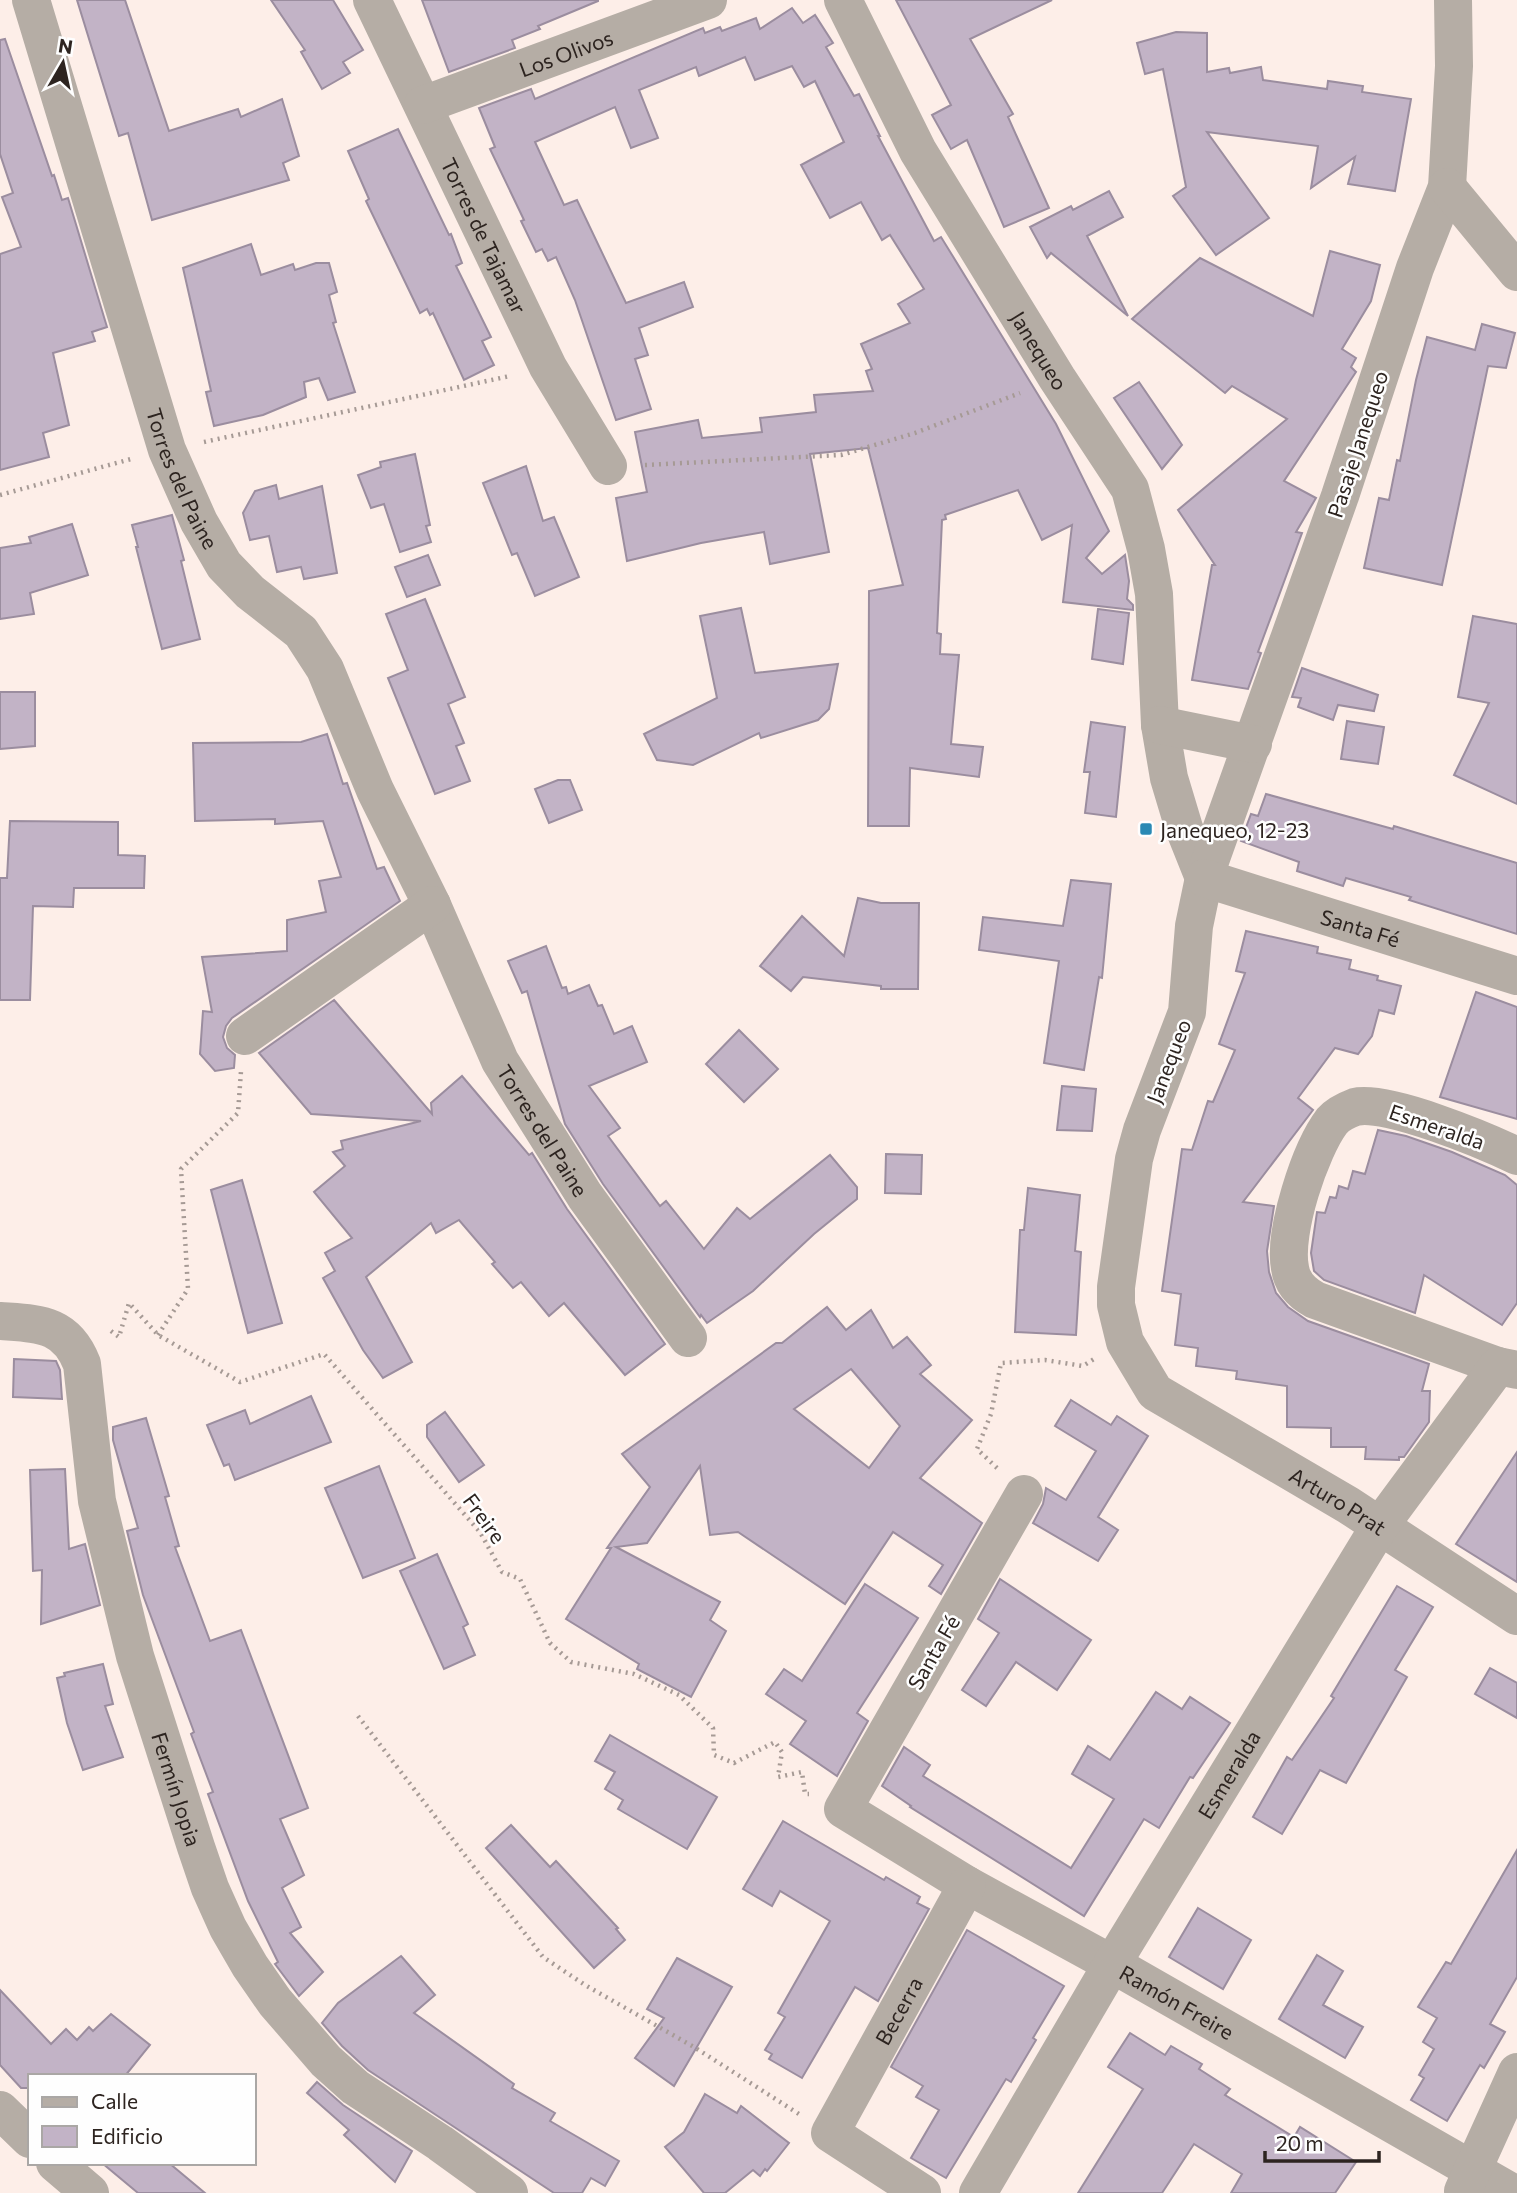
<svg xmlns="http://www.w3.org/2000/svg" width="1517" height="2193" font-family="Commissioner,sans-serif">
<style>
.building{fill:#c2b3c6;stroke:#9b8d9f;stroke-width:2;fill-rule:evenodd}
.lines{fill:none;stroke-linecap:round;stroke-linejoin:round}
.path{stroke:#a69a95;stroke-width:4.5;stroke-dasharray:2 5;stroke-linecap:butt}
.minor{stroke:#b5ada5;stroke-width:38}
.poi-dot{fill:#2a89b4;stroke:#fefefe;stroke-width:2.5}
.labels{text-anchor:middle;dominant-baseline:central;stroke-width:5;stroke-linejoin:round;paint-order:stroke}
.street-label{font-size:21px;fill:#2d2420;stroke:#fefefe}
.poi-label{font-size:21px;fill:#2d2420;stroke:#fefefe;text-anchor:start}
</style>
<rect width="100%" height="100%" fill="#fdeee8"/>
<!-- building -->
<g class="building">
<polygon points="77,0 125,0 169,131 238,109 241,117 282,99 299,156 283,163 289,180 152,220 128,133 119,136"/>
<polygon points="271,0 333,0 363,50 343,62 350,73 322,89 301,52 305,50"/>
<polygon points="422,0 598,0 598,1 538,26 540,29 512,40 515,48 449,72"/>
<polygon points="896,0 1052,0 970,39 1013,114 1008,117 1049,208 1004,227 967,140 951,149 932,115 951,105"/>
<polygon points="792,8 803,23 815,15 833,43 826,47 854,96 859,94 880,136 878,136 934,241 941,237 1056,424 1109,531 1086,558 1102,574 1125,555 1129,581 1127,599 1133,605 1133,610 1063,602 1072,525 1042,540 1018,490 945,515 946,519 942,520 937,633 941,634 940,654 959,655 951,744 983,747 979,777 910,768 909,826 868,826 869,591 903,585 868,448 810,454 829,552 770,564 764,532 701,543 627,561 616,498 647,492 635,432 698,420 702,438 762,432 760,418 816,412 814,395 873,391 866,371 872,369 861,344 910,323 898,304 924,289 890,235 882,240 861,202 830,218 801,165 844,142 815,81 804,87 792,66 755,80 745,57 699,76 696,67 639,90 658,138 631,148 615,107 535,142 564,205 577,200 626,303 684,282 693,307 639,328 648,355 635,359 651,409 616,420 575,300 556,257 548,261 542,249 536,252 521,221 524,220 490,149 495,147 479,108 531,89 535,99 703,28 705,33 720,27 722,31 756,18 760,29"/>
<polygon points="1176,32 1207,33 1207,72 1229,68 1230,73 1261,67 1263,80 1327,89 1328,81 1363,86 1362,92 1411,99 1395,191 1348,184 1355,157 1311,188 1318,146 1207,132 1269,218 1216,255 1173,196 1186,187 1163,69 1145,74 1137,43"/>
<polygon points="5,39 52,176 54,175 62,200 68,198 107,327 92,332 95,341 53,353 69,425 43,433 49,457 0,470 0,254 21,247 2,197 13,193 0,154 0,40"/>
<polygon points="398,129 449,235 451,234 462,263 456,266 491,337 482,341 494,365 464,380 433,313 430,315 427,309 420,313 366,201 369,199 348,151"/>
<polygon points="1109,191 1123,217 1087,236 1128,316 1051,253 1047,258 1030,227 1071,206 1073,210"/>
<polygon points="251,244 261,275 293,264 295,270 316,263 329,263 337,292 329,295 336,322 333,323 355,392 328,400 319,378 304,382 306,397 263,415 214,426 206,392 211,391 183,268"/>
<polygon points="1330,251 1380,265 1371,301 1342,349 1356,358 1351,367 1356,372 1284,481 1316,498 1296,532 1302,533 1258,652 1261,653 1248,689 1192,680 1212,565 1215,565 1178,510 1287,419 1232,386 1225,393 1132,319 1200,258 1313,316"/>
<polygon points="1482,324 1515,333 1506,368 1488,366 1442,585 1364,568 1379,498 1389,500 1397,460 1400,461 1416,380 1427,337 1475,350"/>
<polygon points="1139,382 1182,445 1162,469 1114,398"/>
<polygon points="415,454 430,525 426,526 431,542 400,552 384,504 371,508 358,475 381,467 380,462"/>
<polygon points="526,466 543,521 554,517 579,577 535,596 517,553 512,555 483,483"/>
<polygon points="276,485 279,499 322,486 337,573 304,579 301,567 277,572 269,536 250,540 243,513 255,491"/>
<polygon points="172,515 184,560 181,561 200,639 162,649 136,547 138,547 132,525"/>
<polygon points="72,524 88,575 30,593 34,614 0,619 0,548 31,543 29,537"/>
<polygon points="428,555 440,585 407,597 395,567"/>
<polygon points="425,599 465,697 448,704 464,743 456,746 470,781 435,794 388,678 408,670 386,614"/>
<polygon points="741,608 755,673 838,664 829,709 818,720 761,738 759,733 693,765 657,760 644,734 717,698 700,616"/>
<polygon points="1098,609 1129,613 1123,664 1092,659"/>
<polygon points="1473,616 1517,624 1517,804 1454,775 1489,703 1458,697"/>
<polygon points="1302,668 1378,695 1374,711 1338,705 1333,720 1298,707 1301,698 1292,697"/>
<polygon points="0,692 35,692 35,746 0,749"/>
<polygon points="1347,721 1384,727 1378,764 1341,759"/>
<polygon points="1091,722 1125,727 1116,817 1085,813 1090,772 1084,772"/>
<polygon points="327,734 343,784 347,783 377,869 384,867 400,901 232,1018 226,1026 223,1037 227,1048 235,1055 234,1068 215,1071 200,1054 203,1011 212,1012 202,957 287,951 287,920 326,912 319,881 341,877 323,821 275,824 275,819 195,821 193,743 301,742"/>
<polygon points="558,780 570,780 582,810 549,823 535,789"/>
<polygon points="1266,794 1393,829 1394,826 1517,863 1517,934 1409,900 1411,897 1346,878 1343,886 1297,871 1299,862 1241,841 1251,814 1258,816"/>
<polygon points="10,821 118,822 118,855 145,856 144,888 74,888 73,907 33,906 30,1000 0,1000 0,878 7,878"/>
<polygon points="1071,880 1111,884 1102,978 1099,977 1084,1070 1044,1063 1059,961 979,950 983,917 1063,926"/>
<polygon points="858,898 881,903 919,903 918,989 881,989 881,986 803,977 791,991 760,966 802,916 844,956"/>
<polygon points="1246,931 1318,947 1317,953 1351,960 1349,969 1378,976 1377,980 1401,986 1394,1014 1379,1010 1372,1036 1358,1054 1335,1048 1298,1098 1313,1110 1243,1202 1274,1206 1267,1251 1269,1272 1276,1293 1288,1307 1308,1321 1429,1364 1422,1391 1430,1391 1429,1422 1404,1457 1399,1457 1399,1460 1365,1459 1366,1447 1331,1447 1331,1428 1287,1427 1287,1386 1236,1379 1237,1371 1196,1366 1198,1348 1175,1345 1181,1294 1162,1291 1182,1149 1192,1150 1208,1101 1213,1102 1235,1050 1219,1044 1245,973 1236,971"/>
<polygon points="546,946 562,988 566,987 568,994 589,985 598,1006 602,1005 614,1034 632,1026 647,1062 589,1086 620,1128 608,1136 660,1206 666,1201 704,1249 737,1208 750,1219 830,1155 857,1187 857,1199 814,1234 753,1291 707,1323 701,1315 700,1317 603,1184 565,1124 527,991 522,993 508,961"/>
<polygon points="1476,992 1517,1007 1517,1119 1440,1097"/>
<polygon points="334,1000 432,1114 431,1103 462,1076 529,1155 532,1153 567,1209 665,1344 625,1375 564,1303 549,1316 521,1282 513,1288 492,1264 495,1262 459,1220 436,1233 431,1223 366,1277 412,1362 383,1378 363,1350 323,1278 335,1271 325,1253 352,1238 314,1192 345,1166 333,1152 343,1149 341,1141 421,1121 311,1114 259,1053"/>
<polygon points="739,1030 778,1069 744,1102 706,1064"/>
<polygon points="1062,1086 1096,1089 1092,1131 1057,1130"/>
<polygon points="1378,1130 1406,1136 1452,1152 1505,1175 1517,1185 1517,1303 1502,1325 1424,1275 1415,1313 1324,1280 1314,1271 1311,1253 1317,1212 1325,1213 1330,1197 1336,1198 1339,1186 1348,1189 1353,1171 1365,1174"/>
<polygon points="886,1154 922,1155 921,1194 885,1193"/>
<polygon points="242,1180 282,1323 248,1333 211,1190"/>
<polygon points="1028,1188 1080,1195 1075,1251 1081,1252 1076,1335 1015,1332 1020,1230 1024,1230"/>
<path d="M827,1307L846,1330L871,1310L893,1348L907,1337L931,1365L920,1374L972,1420L920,1478L982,1523L941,1594L929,1586L943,1565L893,1532L845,1604L738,1532L710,1535L700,1466L647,1543L616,1547L720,1602L710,1620L726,1631L691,1697L637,1669L639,1664L566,1619L611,1548H607L650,1487L622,1454L776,1343H782ZM851,1369L900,1426L869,1468L794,1409Z"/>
<polygon points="14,1359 56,1361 60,1370 62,1399 13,1397"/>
<polygon points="311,1396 331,1442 235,1480 229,1464 224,1466 207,1425 245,1410 250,1424"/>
<polygon points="1071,1400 1111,1425 1117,1416 1148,1436 1098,1517 1118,1530 1098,1561 1033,1523 1043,1504 1046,1488 1066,1500 1096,1451 1055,1426"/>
<polygon points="445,1412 484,1465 459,1482 427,1437 427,1425"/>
<polygon points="146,1418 169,1496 165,1497 179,1546 175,1547 210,1641 241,1630 308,1808 280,1819 304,1875 282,1888 301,1927 290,1933 323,1972 299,1996 275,1964 278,1962 248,1901 208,1794 213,1792 191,1734 194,1732 143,1595 127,1531 138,1528 113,1440 113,1427"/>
<polygon points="1517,1452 1517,1582 1456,1544"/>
<polygon points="379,1466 415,1558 363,1578 325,1488"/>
<polygon points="65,1469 69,1549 85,1544 100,1605 41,1624 42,1570 33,1571 30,1470"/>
<polygon points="437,1554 468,1624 463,1627 475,1655 444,1669 400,1571"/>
<polygon points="1000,1579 1091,1640 1057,1690 1016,1662 986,1706 962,1690 999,1633 978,1619"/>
<polygon points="865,1584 918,1618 857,1713 868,1721 837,1776 790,1744 806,1721 766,1694 784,1669 802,1681"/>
<polygon points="1397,1586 1433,1607 1395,1670 1407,1677 1346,1783 1320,1770 1282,1834 1253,1817 1287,1757 1292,1760 1334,1698 1331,1696"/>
<polygon points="103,1664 113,1704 105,1706 123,1757 83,1770 67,1723 57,1678 65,1676 64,1673"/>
<polygon points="1490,1668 1517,1683 1517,1718 1475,1694"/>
<polygon points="1156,1692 1182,1709 1190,1697 1230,1723 1193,1778 1190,1777 1159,1828 1144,1819 1084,1916 910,1807 911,1806 882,1786 904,1747 930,1765 923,1776 1071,1868 1114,1799 1072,1774 1088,1746 1110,1760"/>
<polygon points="610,1735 717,1797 687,1849 618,1809 623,1800 605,1789 615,1772 595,1761"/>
<polygon points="783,1821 884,1880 886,1877 920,1897 917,1903 929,1909 878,2001 855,1987 802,2078 769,2059 772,2054 765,2050 785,2017 778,2013 830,1921 780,1891 772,1906 743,1889"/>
<polygon points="511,1825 550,1867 556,1861 618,1928 616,1929 625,1940 594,1968 486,1848"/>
<polygon points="1517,1850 1517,1977 1490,2024 1505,2032 1484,2068 1480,2065 1447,2121 1411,2100 1424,2078 1419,2075 1434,2049 1423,2042 1437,2018 1418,2007 1446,1962 1451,1964"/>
<polygon points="1198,1908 1251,1940 1223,1989 1169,1957"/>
<polygon points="967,1930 1064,1986 1033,2038 1036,2040 1011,2082 1006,2079 946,2178 911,2158 939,2110 916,2097 923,2086 891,2067"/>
<polygon points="1317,1955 1343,1971 1323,2005 1363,2027 1345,2058 1279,2019"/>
<polygon points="401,1956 435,1995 414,2013 514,2084 512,2088 555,2113 550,2121 619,2161 605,2186 591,2178 582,2193 554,2193 368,2070 342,2046 322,2023 338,2003"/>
<polygon points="677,1958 732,1987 674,2086 635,2058 664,2018 647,2009"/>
<polygon points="0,1990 51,2044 66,2029 77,2040 89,2027 93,2031 111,2014 150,2045 125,2076 30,2076 30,2088 21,2088 0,2065"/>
<polygon points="1130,2033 1165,2055 1171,2046 1202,2064 1199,2069 1230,2089 1225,2095 1294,2137 1300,2127 1356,2162 1335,2193 1231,2193 1242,2174 1194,2144 1162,2193 1078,2193 1143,2089 1108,2067"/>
<polygon points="317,2082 343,2105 412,2151 395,2182 344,2135 349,2130 307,2093"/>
<polygon points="705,2094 737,2113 741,2106 789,2143 767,2171 765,2169 760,2176 753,2170 725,2193 704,2193 665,2147 684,2132"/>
<polygon points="102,2163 169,2163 205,2193 138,2193"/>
</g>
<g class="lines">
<!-- path -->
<g class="path">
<polyline points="204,442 510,376"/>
<polyline points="645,465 841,455 915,433 1020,393"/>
<polyline points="0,495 131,459"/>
<polyline points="111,1331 119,1337 129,1303 158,1335 240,1382 324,1354 480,1532 502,1572 520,1579 550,1643 571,1662 634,1674 679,1695 713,1728 714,1755 734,1763 775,1742 782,1752 778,1777 802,1772 805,1794 809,1794"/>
<polyline points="158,1335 188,1289 181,1169 238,1113 241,1071"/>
<polyline points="997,1468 977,1449 991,1414 1001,1363 1045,1360 1083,1366 1094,1359"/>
<polyline points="358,1716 543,1957 585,1985 694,2047 799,2114"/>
</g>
<!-- minor -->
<g class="minor">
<path id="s1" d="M31,0L167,450L199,522L224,565L250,592L301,632L325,669L375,790L432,905L500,1061L585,1196L688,1338"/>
<path id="s2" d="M372,0L548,367L608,466"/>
<path id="s3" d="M843,0L918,151L1057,378L1130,489L1146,549L1154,594L1160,725L1169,778L1184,828L1204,878"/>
<path id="s4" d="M1453,0L1454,66L1447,187L1415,268L1340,496L1204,878L1194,926L1187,1012L1142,1130L1134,1159L1116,1287V1305L1125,1342L1155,1392L1348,1505L1517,1616"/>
<path id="s5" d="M423,105L708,0"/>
<polyline points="1447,187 1517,272"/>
<polyline points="1160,725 1253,744"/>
<path id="s6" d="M1204,878L1517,976"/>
<polyline points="245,1036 432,905"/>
<path d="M1517,1156C1486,1141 1386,1099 1355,1107C1347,1110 1337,1115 1332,1121C1310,1150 1283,1232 1290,1268C1292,1283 1302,1293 1315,1300L1498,1366L1517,1370"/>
<path id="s7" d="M0,1321C39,1324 66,1323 82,1364L97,1501L135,1656L196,1847L210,1888L228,1928L250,1966L275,2002L326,2061L355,2087L440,2143L509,2193"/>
<path id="s8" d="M1024,1494L843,1809L967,1885L1112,1964L1513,2193"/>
<polyline points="0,2110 30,2139"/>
<polyline points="55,2163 90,2193"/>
<polyline points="1463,2191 1517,2072"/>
<path id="s9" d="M922,2193L830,2133L967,1885"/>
<path id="s10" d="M978,2193L1112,1964L1379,1527L1498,1366"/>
</g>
</g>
<!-- markers -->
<rect class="poi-dot" x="1139" y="822" width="14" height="14" rx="3.5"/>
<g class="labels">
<!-- street labels -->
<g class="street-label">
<text stroke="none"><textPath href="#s5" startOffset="152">Los Olivos</textPath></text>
<text stroke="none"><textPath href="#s2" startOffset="261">Torres de Tajamar</textPath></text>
<text stroke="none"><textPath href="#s3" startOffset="402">Janequeo</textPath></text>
<text transform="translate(1357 444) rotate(-72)">Pasaje Janequeo</text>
<text stroke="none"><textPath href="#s1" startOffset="502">Torres del Paine</textPath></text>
<text stroke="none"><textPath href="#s6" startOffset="164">Santa Fé</textPath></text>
<text transform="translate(1168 1061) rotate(-69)">Janequeo</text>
<text transform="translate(1437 1126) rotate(19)">Esmeralda</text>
<text stroke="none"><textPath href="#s1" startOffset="1256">Torres del Paine</textPath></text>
<text stroke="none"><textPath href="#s4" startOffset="1668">Arturo Prat</textPath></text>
<text transform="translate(485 1518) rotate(54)">Freire</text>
<text transform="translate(933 1652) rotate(-60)">Santa Fé</text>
<text stroke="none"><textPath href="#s10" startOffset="488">Esmeralda</textPath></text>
<text stroke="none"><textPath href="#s7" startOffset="537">Fermín Jopia</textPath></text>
<text stroke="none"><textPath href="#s8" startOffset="749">Ramón Freire</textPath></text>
<text stroke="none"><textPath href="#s9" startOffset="250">Becerra</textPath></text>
</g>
<!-- poi labels -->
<g class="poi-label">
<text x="1160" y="829">Janequeo, 12-23</text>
</g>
</g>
<!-- legend -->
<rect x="28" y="2074" width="228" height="91" fill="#fefefe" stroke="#aaa7a5" stroke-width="2"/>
<rect x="42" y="2097" width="35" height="10" fill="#b5ada5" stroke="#aaa7a5" stroke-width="2"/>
<text x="91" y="2109" font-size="21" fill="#2d2420">Calle</text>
<rect x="42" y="2126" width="35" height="21" fill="#c2b3c6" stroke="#aaa7a5" stroke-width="2"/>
<text x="91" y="2144" font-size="21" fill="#2d2420">Edificio</text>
<!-- north arrow -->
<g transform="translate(63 63) rotate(9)" stroke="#fefefe" stroke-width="5" paint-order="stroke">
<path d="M0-5L12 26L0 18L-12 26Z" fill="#2d2420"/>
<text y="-10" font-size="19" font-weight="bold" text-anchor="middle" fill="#2d2420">N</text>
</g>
<!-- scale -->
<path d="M1265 2151v10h114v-10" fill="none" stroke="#2d2420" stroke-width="3.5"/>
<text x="1276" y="2151" font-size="21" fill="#2d2420" stroke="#fefefe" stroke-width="5" paint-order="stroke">20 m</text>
</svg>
